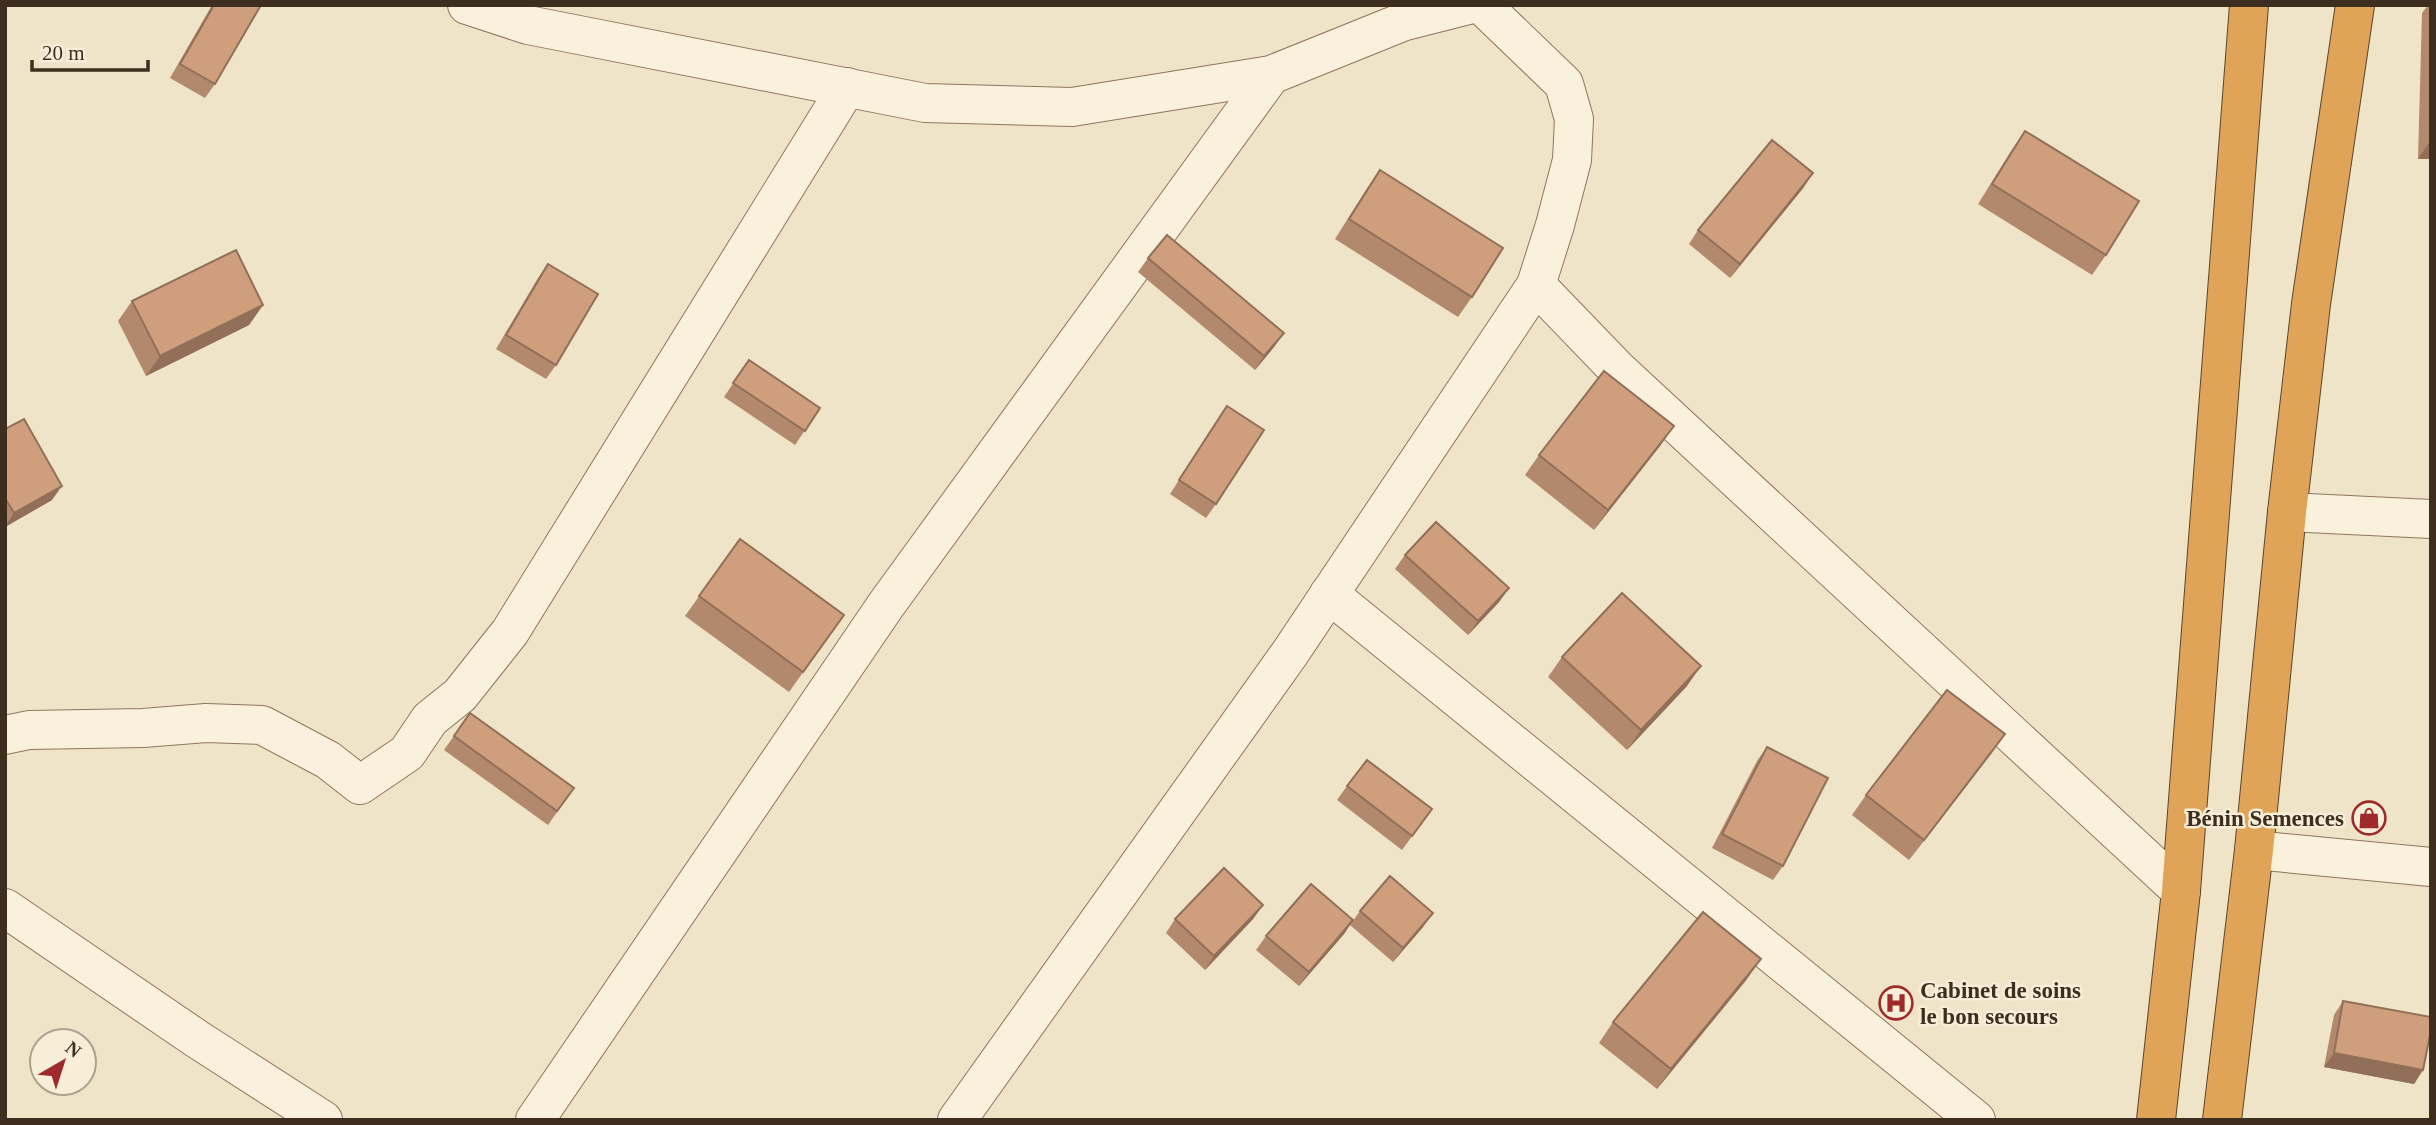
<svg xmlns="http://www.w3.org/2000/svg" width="2436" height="1125" font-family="'Times New Roman',serif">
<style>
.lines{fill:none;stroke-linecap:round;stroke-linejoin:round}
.minor-casing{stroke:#8d765c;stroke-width:40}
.highway-casing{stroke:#5b4430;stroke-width:40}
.minor{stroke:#faf1dc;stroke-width:38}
.highway{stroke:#e0a458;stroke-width:38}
.wall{fill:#b2896c}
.shaded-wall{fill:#916f58}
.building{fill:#cf9f7d;stroke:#916f58;stroke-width:2}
.labels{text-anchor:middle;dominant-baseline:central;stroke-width:5;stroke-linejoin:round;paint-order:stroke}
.poi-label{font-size:23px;font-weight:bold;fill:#3d2e20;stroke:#f7eed8;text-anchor:end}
</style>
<rect width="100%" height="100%" fill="#f0e4c8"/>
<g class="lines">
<defs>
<g id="minor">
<polyline points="467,5 528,25 925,103 1072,107 1271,75 1405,21 1468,5"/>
<polyline points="1536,285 1617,369 2181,891"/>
<polyline points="2287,512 2431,519"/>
<polyline points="1329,594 1976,1120"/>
<polyline points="5,735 29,730 143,728 206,723 262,725 328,760 360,785 407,753 430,719 460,695 510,632 847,87"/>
<polyline points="2254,850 2431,867"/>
<polyline points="5,908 197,1039 323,1120"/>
<polyline points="535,1120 886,605 1271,75"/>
<polyline points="957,1120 1290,653 1536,285 1555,225 1572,160 1574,119 1564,84 1482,5"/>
</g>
<g id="highway">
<polyline points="2156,1120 2181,891 2249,5"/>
<polyline points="2222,1120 2254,850 2287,512 2311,304 2355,5"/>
</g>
</defs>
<!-- minor casing -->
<use href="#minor" class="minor-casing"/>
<!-- highway casing -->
<use href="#highway" class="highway-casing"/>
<!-- minor -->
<use href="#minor" class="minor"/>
<!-- highway -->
<use href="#highway" class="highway"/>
</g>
<!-- wall -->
<g class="wall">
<polygon points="212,5 261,5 215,84 205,98 170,78"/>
<polygon points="2428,5 2431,5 2431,159 2418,159 2422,13"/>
<polygon points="2025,131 2106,255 2092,275 1978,204 2011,151"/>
<polygon points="1380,170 1472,297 1458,317 1335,239 1366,190"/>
<polygon points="1804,187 1730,278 1689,244 1698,230"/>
<polygon points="1148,258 1284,333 1274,347 1255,370 1138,272"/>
<polygon points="548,264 556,365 546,379 496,349 538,278"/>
<polygon points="132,301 263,305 249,325 146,376 118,321"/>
<polygon points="749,360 820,408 795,445 724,397"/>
<polygon points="1227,406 1216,504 1206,518 1170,494"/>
<polygon points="1674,426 1660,446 1594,530 1525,475 1539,455"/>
<polygon points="5,429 52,500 5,527"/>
<polygon points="740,539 844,615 789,692 685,616"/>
<polygon points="1405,555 1509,588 1499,602 1468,635 1395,569"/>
<polygon points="1562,657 1687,686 1627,750 1548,677"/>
<polygon points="470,713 574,788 548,825 444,750"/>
<polygon points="2005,734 1991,754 1909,860 1852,815 1866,795"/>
<polygon points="1767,747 1783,866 1773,880 1712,848 1757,761"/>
<polygon points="1347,786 1432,809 1402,850 1337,800"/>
<polygon points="1263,905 1253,919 1205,970 1166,933 1175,919"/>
<polygon points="1360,911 1423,927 1393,962 1350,925"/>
<polygon points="1353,920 1344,934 1299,986 1256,950 1266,936"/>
<polygon points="1747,979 1657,1089 1599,1043 1613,1022"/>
<polygon points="2343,1001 2423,1070 2414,1084 2324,1067 2334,1015"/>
</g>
<!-- shaded-wall -->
<g class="shaded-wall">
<polygon points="2431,140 2431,159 2418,159"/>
<polygon points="1813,173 1804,187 1730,278 1740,264"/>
<polygon points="263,305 249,325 146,376 160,356"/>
<polygon points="1284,333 1274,347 1255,370 1264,356"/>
<polygon points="1674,426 1660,446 1594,530 1608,510"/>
<polygon points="62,486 52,500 5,527 14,513"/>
<polygon points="1509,588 1499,602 1468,635 1478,621"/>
<polygon points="1701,666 1687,686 1627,750 1641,730"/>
<polygon points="2005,734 1991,754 1909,860 1924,840"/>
<polygon points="1263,905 1253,919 1205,970 1214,956"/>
<polygon points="1433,913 1423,927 1393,962 1403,948"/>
<polygon points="1353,920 1344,934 1299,986 1309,972"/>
<polygon points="1761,959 1747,979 1657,1089 1671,1069"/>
<polygon points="2334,1053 2423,1070 2414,1084 2324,1067"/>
</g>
<!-- building -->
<g class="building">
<polygon points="214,5 261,5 215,84 180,64"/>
<polygon points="2025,131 2139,201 2106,255 1992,184"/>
<polygon points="1772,140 1813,173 1740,264 1698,230"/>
<polygon points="1380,170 1503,248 1472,297 1349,219"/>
<polygon points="1167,235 1284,333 1264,356 1148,258"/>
<polygon points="236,250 263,305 160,356 132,301"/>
<polygon points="548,264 598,294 556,365 506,335"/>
<polygon points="749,360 820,408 805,431 733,383"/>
<polygon points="1604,371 1674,426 1608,510 1539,455"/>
<polygon points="1227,406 1264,430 1216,504 1179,480"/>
<polygon points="24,419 62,486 14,513 5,498 5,429"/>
<polygon points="1436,522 1509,588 1478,621 1405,555"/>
<polygon points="740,539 844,615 803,672 699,596"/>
<polygon points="1622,593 1701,666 1641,730 1562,657"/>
<polygon points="1947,690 2005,734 1924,840 1866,795"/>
<polygon points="470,713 574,788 557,811 454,736"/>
<polygon points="1767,747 1828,778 1783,866 1722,834"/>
<polygon points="1367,760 1432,809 1412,836 1347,786"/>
<polygon points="1224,868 1263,905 1214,956 1175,919"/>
<polygon points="1390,876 1433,913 1403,948 1360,911"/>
<polygon points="1311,884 1353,920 1309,972 1266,936"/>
<polygon points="1703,912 1761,959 1671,1069 1613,1022"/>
<polygon points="2343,1001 2431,1017 2431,1030 2423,1070 2334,1053"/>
</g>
<!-- icons -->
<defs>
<symbol id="shop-ring" viewBox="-11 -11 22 22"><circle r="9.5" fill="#f7eed8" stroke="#9e2a2b" stroke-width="1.5"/><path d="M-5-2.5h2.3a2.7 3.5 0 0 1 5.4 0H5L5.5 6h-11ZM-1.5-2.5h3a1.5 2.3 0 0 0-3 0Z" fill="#9e2a2b"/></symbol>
<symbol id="hospital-ring" viewBox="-11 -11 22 22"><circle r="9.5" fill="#f7eed8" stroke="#9e2a2b" stroke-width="1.5"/><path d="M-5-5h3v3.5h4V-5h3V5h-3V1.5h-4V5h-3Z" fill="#9e2a2b"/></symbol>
</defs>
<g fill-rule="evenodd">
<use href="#shop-ring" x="2350" y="799" width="38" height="38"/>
<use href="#hospital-ring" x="1877" y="984" width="38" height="38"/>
</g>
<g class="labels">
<!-- poi labels -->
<g class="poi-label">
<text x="2344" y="818">Bénin Semences</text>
<text x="1920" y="990" text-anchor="start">Cabinet de soins<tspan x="1920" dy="26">le bon secours</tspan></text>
</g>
</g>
<!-- border -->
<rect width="2436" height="1125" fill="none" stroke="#3d2e20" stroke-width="14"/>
<!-- north arrow -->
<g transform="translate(63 1062) rotate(39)"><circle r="33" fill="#f7eed8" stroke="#ada18e" stroke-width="2"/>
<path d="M0-5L12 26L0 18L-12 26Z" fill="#9e2a2b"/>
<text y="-10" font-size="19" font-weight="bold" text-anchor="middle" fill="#3d2e20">N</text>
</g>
<!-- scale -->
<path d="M32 60v10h116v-10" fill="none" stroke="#3d2e20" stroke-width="3.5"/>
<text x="42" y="60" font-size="21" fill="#3d2e20" stroke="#f7eed8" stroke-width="5" paint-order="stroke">20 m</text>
</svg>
